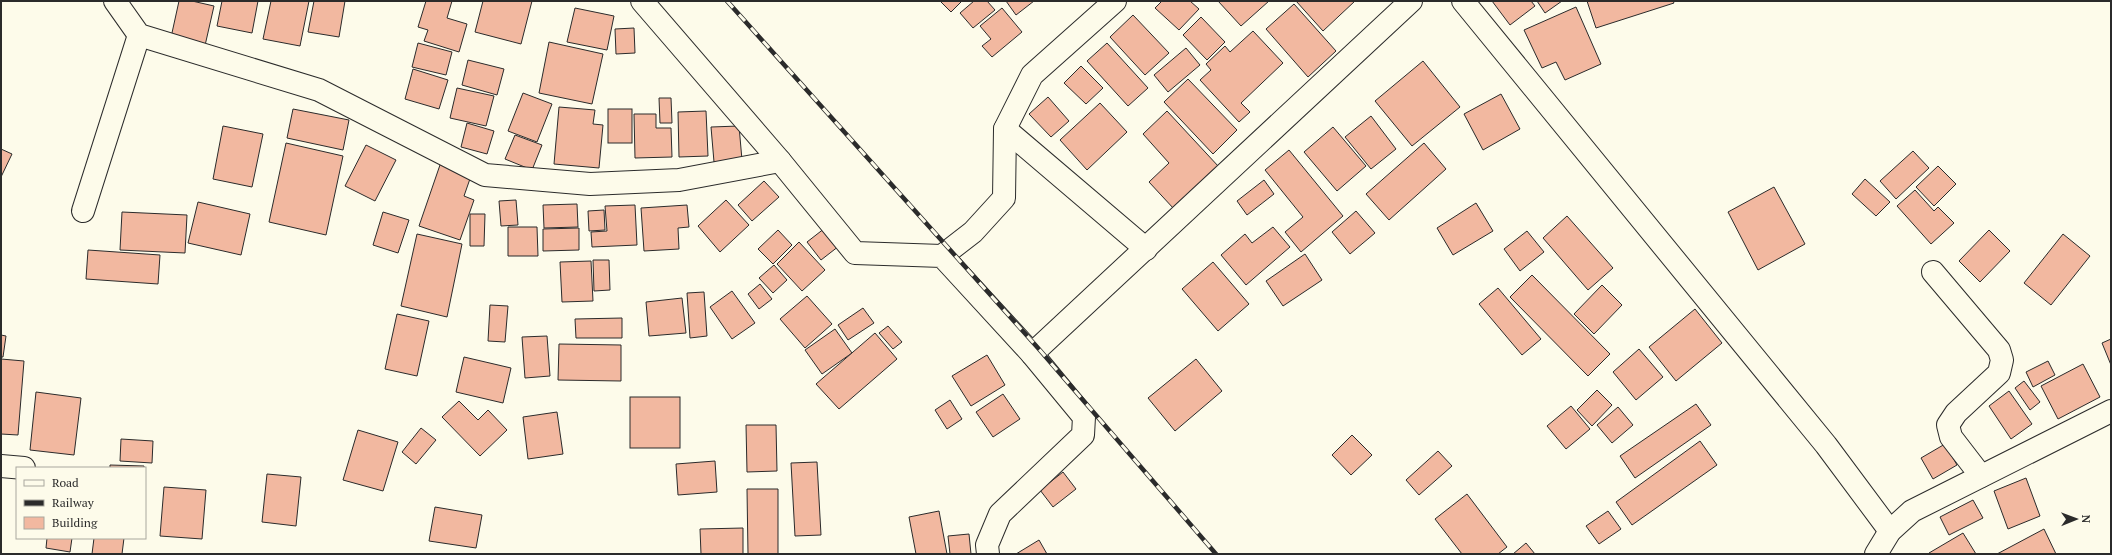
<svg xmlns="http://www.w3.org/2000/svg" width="2112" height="555" font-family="'PT Serif',serif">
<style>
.building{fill:#f2b8a0;stroke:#2b2b2b}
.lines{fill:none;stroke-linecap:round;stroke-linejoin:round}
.minor-casing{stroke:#2b2b2b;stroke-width:24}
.minor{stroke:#fdfbea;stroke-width:22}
.rail-casing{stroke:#2b2b2b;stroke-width:4.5}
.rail{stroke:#fdfbea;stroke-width:3;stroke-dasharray:9;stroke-linecap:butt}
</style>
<rect width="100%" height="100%" fill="#fdfbea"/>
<!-- building -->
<g class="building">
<polygon points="179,1 192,1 214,6 204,50 170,42"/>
<polygon points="222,1 258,1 252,33 217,26"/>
<polygon points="271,1 309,1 300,46 263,39"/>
<polygon points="314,1 345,1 339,37 308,32"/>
<polygon points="426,1 452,1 447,18 467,24 459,52 424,41 428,30 418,27"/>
<polygon points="483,1 532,1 521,44 475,32"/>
<polygon points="940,1 962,1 951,12"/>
<polygon points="974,1 987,1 995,10 973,28 960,13"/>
<polygon points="1006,1 1034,1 1016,15"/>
<polygon points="1162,1 1190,1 1199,9 1179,30 1155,8"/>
<polygon points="1218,1 1269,1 1241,26"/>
<polygon points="1296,1 1355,1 1323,31"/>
<polygon points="1492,1 1531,1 1535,6 1510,25"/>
<polygon points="1537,1 1562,1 1545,13"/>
<polygon points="1587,1 1673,1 1674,3 1596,28"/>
<polygon points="1294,4 1336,51 1308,77 1266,29"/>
<polygon points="1576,7 1601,64 1565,80 1556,62 1542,68 1524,30"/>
<polygon points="575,8 614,16 607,50 567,42"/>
<polygon points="1002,8 1022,32 992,57 982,46 991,39 980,26"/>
<polygon points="1133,15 1169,53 1145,75 1110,37"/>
<polygon points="1201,17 1225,42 1207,60 1183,35"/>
<polygon points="634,28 635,53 616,54 615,29"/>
<polygon points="1253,31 1283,63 1241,103 1250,112 1239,122 1200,80 1211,70 1206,64 1225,46 1230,52"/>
<polygon points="549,42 603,54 592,104 539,93"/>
<polygon points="418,43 452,52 446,75 412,67"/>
<polygon points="1107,43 1148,88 1128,106 1087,61"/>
<polygon points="1186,48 1200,65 1168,92 1154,75"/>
<polygon points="468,60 504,69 497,95 462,85"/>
<polygon points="1423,61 1460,107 1412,146 1375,101"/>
<polygon points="1081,66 1103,88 1086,104 1064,83"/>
<polygon points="413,69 448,80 439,109 405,99"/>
<polygon points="1188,79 1237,130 1213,154 1164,102"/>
<polygon points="457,88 494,96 486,126 450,118"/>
<polygon points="523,93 552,104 537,142 508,131"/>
<polygon points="1501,94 1520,129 1483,150 1464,114"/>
<polygon points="1048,97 1069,121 1051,137 1029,114"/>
<polygon points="659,98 671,98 672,123 660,123"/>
<polygon points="1100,103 1127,132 1087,170 1060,140"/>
<polygon points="559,107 595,110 593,124 603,125 599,168 554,164"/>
<polygon points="293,109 349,120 343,150 287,138"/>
<rect x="608" y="109" width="24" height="34"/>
<polygon points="706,111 708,156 679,157 678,112"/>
<polygon points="1167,111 1219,167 1174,209 1149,182 1169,163 1143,134"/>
<polygon points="634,114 656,114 656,128 671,128 672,157 635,158"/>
<polygon points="1371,116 1396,149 1371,169 1345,137"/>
<polygon points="467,123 494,131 487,154 461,147"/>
<polygon points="223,126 263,134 252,187 213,179"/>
<polygon points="739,126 742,160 714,162 711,127"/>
<polygon points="1333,127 1366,166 1337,191 1304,152"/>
<polygon points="515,135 542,145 532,170 505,159"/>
<polygon points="286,143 343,156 326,235 269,222"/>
<polygon points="1424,143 1446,169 1389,220 1366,194"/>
<polygon points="366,145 396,160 375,201 345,186"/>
<polygon points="1,149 12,154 1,177"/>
<polygon points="1289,150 1343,216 1301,252 1285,232 1303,217 1265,170"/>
<polygon points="1913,151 1929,168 1896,199 1880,181"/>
<polygon points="441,162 472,173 464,196 474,200 460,240 419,226"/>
<polygon points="1938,166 1956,184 1934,206 1916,187"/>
<polygon points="1865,179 1890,202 1876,216 1852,194"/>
<polygon points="1264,180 1274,194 1247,215 1237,201"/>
<polygon points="764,181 779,197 752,221 738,205"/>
<polygon points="1774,187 1805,244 1758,270 1728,212"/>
<polygon points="1915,190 1934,211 1938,207 1954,223 1931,244 1897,206"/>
<polygon points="516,200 518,225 501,226 499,201"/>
<polygon points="726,200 749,225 720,252 698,226"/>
<polygon points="198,202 250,214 241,255 188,243"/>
<polygon points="1476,203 1493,231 1453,255 1437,228"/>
<polygon points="577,204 578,227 544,228 543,205"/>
<polygon points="635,205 637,245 592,247 591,232 607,231 605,206"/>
<polygon points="687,205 689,227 678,228 679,249 644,251 641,208"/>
<polygon points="604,210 605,230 589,231 588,211"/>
<polygon points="1356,211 1375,233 1350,254 1332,232"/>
<polygon points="122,212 187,215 185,253 120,250"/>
<polygon points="383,212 409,220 398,253 373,245"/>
<polygon points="470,214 485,214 484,246 470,246"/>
<polygon points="1567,216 1613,268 1588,290 1543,238"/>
<polygon points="508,227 537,227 538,256 508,256"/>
<polygon points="1273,227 1290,247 1246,285 1221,255 1245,234 1252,243"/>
<polygon points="579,228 579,250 543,251 543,229"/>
<polygon points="825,228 839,246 821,260 807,242"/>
<polygon points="778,230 792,245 773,264 758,249"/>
<polygon points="1989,230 2010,251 1980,282 1959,261"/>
<polygon points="1527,231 1544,252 1520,271 1504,249"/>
<polygon points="417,234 462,244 447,317 401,306"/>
<polygon points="2063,234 2090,256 2051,305 2024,283"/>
<polygon points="799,242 825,270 802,291 777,264"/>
<polygon points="88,250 160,255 158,284 86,279"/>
<polygon points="1305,254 1322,280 1283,306 1266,281"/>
<polygon points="593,260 609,260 610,290 594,291"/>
<polygon points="591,261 593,301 562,302 560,262"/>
<polygon points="1213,262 1249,304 1218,331 1182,289"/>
<polygon points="774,265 787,280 773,293 759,278"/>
<polygon points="1532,275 1610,354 1588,376 1510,297"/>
<polygon points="760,284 772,299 759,309 748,294"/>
<polygon points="1602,285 1622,305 1594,334 1574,314"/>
<polygon points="1498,288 1541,339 1522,355 1479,304"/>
<polygon points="732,291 755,323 732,339 710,307"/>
<polygon points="704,292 707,336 690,338 687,293"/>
<polygon points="807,296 832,324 805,348 780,319"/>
<polygon points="682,298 686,333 649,336 646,302"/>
<polygon points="490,305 508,306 505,342 488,341"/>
<polygon points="863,308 874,323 848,340 838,325"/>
<polygon points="1695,309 1722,343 1676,381 1649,347"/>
<polygon points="397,314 429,321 417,376 385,369"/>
<polygon points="622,318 622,338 576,338 575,319"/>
<polygon points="888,326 902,342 893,349 879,333"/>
<polygon points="835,329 852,353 822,374 805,350"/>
<polygon points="875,333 897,359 839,409 816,384"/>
<polygon points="1,335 6,336 3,357 1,357"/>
<polygon points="547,336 550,376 525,378 522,337"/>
<polygon points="2111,339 2111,365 2102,343"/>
<polygon points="559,344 621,345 621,381 558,380"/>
<polygon points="1639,349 1663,377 1636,400 1613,372"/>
<polygon points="987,355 1005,385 971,406 952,376"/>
<polygon points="464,357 511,368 503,403 456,392"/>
<polygon points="1,359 24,361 18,435 1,434"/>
<polygon points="1196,359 1222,391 1175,431 1148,398"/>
<polygon points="2048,361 2055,375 2033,387 2026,372"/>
<polygon points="2083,364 2100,397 2058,419 2041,386"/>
<polygon points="2024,381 2040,402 2030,410 2015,388"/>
<polygon points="1597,390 1612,405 1592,426 1577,410"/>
<polygon points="2009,391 2032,424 2011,439 1989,406"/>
<polygon points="36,392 81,398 74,455 30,450"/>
<polygon points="1003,394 1020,419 993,437 976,412"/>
<rect x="630" y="397" width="50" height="51"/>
<polygon points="950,400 962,419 947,429 935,410"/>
<polygon points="459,401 478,420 488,410 507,430 480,456 442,417"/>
<polygon points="1696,404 1711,425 1635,478 1620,456"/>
<polygon points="1571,406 1590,429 1566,449 1547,426"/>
<polygon points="1618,407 1633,425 1612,443 1597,425"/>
<polygon points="557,412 563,454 528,459 523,417"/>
<polygon points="746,425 776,425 777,471 747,472"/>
<polygon points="421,428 436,440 416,464 402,452"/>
<polygon points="358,430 398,442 383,491 343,480"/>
<polygon points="1352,435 1372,455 1351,475 1332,455"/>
<polygon points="121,439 153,441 152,463 120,461"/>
<polygon points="1700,441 1717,465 1632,525 1616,502"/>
<polygon points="1945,444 1957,465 1933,479 1921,458"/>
<polygon points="1438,451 1452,466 1419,495 1406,480"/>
<polygon points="715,461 717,492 678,495 676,464"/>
<polygon points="817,462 821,535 795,536 791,463"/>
<polygon points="110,465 144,466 144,468 110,468"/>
<polygon points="1063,472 1076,489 1053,507 1040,490"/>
<polygon points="267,474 301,477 296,526 262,522"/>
<polygon points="2026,478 2040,516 2008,529 1994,491"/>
<polygon points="164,487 206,490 202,539 160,536"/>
<polygon points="747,489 778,489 778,554 748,554"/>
<polygon points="1467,494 1507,547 1498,554 1462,554 1435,519"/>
<polygon points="1973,500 1983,518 1949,535 1940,517"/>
<polygon points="435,507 482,515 476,548 429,541"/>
<polygon points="939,511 947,554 916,554 909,517"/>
<polygon points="1608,511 1621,529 1599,544 1586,526"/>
<polygon points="743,528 743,554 701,554 700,529"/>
<polygon points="2044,529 2056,554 1997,554"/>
<polygon points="1963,533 1976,554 1930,554 1929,553"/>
<polygon points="969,534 971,554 950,554 948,536"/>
<polygon points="47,538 72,538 70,552 46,548"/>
<polygon points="94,538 124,538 122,554 92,554"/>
<polygon points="1039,540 1047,554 1016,554"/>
<polygon points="1526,543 1535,554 1513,554"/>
</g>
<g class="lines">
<defs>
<g id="minor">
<polyline points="115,1 139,35 319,90 485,175 590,184 679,180 780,161 855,253 942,256 1032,354 1084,417 1083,435 1000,514 987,545 988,554"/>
<polyline points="642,1 780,161"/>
<polyline points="1463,1 1826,445 1890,531"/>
<polyline points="1005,129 1146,249"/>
<polyline points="83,211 139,35"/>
<polyline points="942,256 973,232 1004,198 1005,129 1032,75 1115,1"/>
<polyline points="1933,272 1999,350 2002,360 1999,373 1956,413 1948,425 1951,437 1981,476"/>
<polyline points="1032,354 1411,1"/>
<polyline points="1,466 24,468"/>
<polyline points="1876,554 1890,531 1912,511 2111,411"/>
</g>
</defs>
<!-- minor casing -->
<use href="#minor" class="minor-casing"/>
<!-- minor -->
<use href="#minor" class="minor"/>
<defs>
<polyline id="rail" points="727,1 1038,348 1216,554"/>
</defs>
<!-- rail casing -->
<use href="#rail" class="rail-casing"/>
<!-- rail -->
<use href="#rail" class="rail"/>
</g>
<!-- border -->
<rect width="2112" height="555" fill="none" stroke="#2b2b2b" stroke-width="4"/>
<!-- legend -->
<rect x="16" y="467" width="130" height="72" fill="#fdfbea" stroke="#a9a89e"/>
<rect x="24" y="480" width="20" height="6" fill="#fdfbea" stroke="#a9a89e"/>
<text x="52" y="487" font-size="12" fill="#2b2b2b">Road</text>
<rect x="24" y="500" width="20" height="6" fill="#2b2b2b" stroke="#a9a89e"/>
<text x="52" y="507" font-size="12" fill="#2b2b2b">Railway</text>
<rect x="24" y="517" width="20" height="12" fill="#f2b8a0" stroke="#a9a89e"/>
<text x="52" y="527" font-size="12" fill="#2b2b2b">Building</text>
<!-- north arrow -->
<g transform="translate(2076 519) rotate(89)" stroke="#fdfbea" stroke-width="3" paint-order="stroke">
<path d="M0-3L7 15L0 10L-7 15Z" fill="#2b2b2b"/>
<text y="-6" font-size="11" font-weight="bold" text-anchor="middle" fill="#2b2b2b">N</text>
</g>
</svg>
